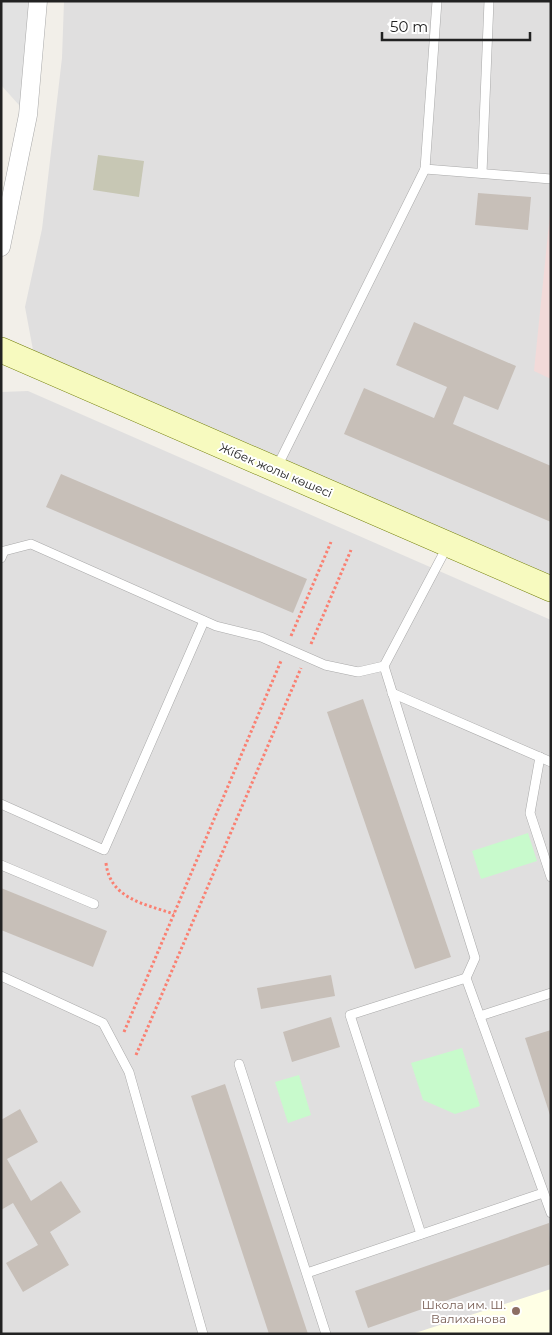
<svg xmlns="http://www.w3.org/2000/svg" width="552" height="1335" font-family="Montserrat,sans-serif">
<style>
.residential{fill:#e0dfdf}
.commercial{fill:#f2dad9}
.education{fill:#ffffe5}
.construction{fill:#c7c7b4}
.park{fill:#c8facc}
.parking{fill:#e2e2e2}
.building{fill:#c7bfb8}
.lines{fill:none;stroke-linecap:round;stroke-linejoin:round}
.service-casing{stroke:#a9a9a9;stroke-width:10}
.minor-casing{stroke:#a9a9a9;stroke-width:19}
.secondary-casing{stroke:#707d05;stroke-width:26}
.path{stroke:#fa8072;stroke-width:3;stroke-dasharray:2.5 2.5;stroke-linecap:butt}
.service{stroke:#fff;stroke-width:9}
.minor{stroke:#fff;stroke-width:18}
.secondary{stroke:#f7fabf;stroke-width:25}
.education-dot{fill:#8d6e63;stroke:#fff;stroke-width:2}
.labels{text-anchor:middle;dominant-baseline:central;stroke-width:4;stroke-linejoin:round;paint-order:stroke}
.street-label{font-size:12px;fill:#222;stroke:#fff}
.education-label{font-size:12px;fill:#785e54;stroke:#fff;text-anchor:end}
</style>
<rect width="100%" height="100%" fill="#f2efe9"/>
<!-- residential -->
<g class="residential">
<polygon points="64,1 551,1 551,577 134,401 33,350 25,307 42,229 62,58"/>
<polygon points="28,391 551,620 551,1334 1,1334 1,392"/>
</g>
<!-- commercial -->
<polygon class="commercial" points="551,204 551,379 534,371"/>
<!-- education -->
<polygon class="education" points="551,1289 551,1334 412,1334"/>
<!-- construction -->
<polygon class="construction" points="98,155 144,161 139,197 93,190"/>
<!-- park -->
<g class="park">
<polygon points="528,833 537,861 481,879 472,851"/>
<polygon points="462,1048 480,1106 455,1114 423,1100 411,1063"/>
<polygon points="299,1075 311,1115 288,1123 275,1082"/>
</g>
<!-- parking -->
<polygon class="parking" points="1,1 38,1 28,115 1,85"/>
<!-- building -->
<g class="building">
<polygon points="478,193 531,197 528,230 475,225"/>
<polygon points="414,322 516,366 498,410 464,396 453,424 551,466 551,522 344,434 364,388 434,418 447,387 396,365"/>
<polygon points="61,474 307,579 293,613 46,507"/>
<polygon points="363,699 451,957 415,969 327,712"/>
<polygon points="1,888 107,931 93,967 1,930"/>
<polygon points="331,975 335,996 261,1009 257,988"/>
<polygon points="331,1017 340,1047 292,1062 283,1032"/>
<polygon points="551,1030 551,1115 550,1115 525,1038"/>
<polygon points="225,1084 308,1334 269,1334 191,1096"/>
<polygon points="20,1109 38,1142 7,1159 31,1201 61,1181 81,1212 50,1232 69,1265 23,1292 6,1263 38,1245 13,1203 1,1210 1,1120"/>
<polygon points="549,1223 551,1264 368,1328 355,1291"/>
</g>
<g class="lines">
<defs>
<g id="service">
<polyline points="437,1 425,169 551,179"/>
<polyline points="482,173 489,1"/>
<polyline points="276,469 425,169"/>
<polyline points="448,545 384,666 475,958 466,978 551,1213"/>
<polyline points="1,558 4,551 31,544 216,626 261,637 325,665 358,672 384,666"/>
<polyline points="392,693 551,762"/>
<polyline points="540,757 530,813 551,877"/>
<polyline points="1,804 104,850 204,621"/>
<polyline points="1,865 94,904"/>
<polyline points="1,976 103,1023 129,1072 203,1334"/>
<polyline points="480,1016 551,993"/>
<polyline points="239,1064 326,1334"/>
<polyline points="421,1234 350,1015 466,978"/>
<polyline points="307,1273 543,1193"/>
</g>
<polyline id="minor" points="1,247 28,115 38,1"/>
<polyline id="secondary" points="1,350 551,589"/>
</defs>
<!-- service casing -->
<use href="#service" class="service-casing"/>
<!-- minor casing -->
<use href="#minor" class="minor-casing"/>
<!-- secondary casing -->
<use href="#secondary" class="secondary-casing"/>
<!-- path -->
<g class="path">
<polyline points="291,636 331,542"/>
<polyline points="311,644 351,550"/>
<path d="M106,863C110,899 145,904 174,914"/>
<polyline points="124,1032 281,661"/>
<polyline points="136,1055 301,668"/>
</g>
<!-- service -->
<use href="#service" class="service"/>
<!-- minor -->
<use href="#minor" class="minor"/>
<!-- secondary -->
<use href="#secondary" class="secondary"/>
</g>
<!-- markers -->
<circle class="education-dot" cx="516" cy="1311" r="5"/>
<g class="labels">
<!-- street labels -->
<g class="street-label">
<text transform="translate(276 470) rotate(23)">Жібек жолы көшесі</text>
</g>
<!-- education labels -->
<g class="education-label">
<text x="506" y="1304">Школа им. Ш.<tspan x="506" dy="14">Валиханова</tspan></text>
</g>
</g>
<!-- border -->
<rect width="552" height="1335" fill="none" stroke="#222222" stroke-width="5"/>
<!-- scale -->
<path d="M382 32v8h148v-8" fill="none" stroke="#222222" stroke-width="2.5"/>
<text x="390" y="32" font-size="15" fill="#222222" stroke="#ffffff" stroke-width="4" paint-order="stroke">50 m</text>
</svg>
